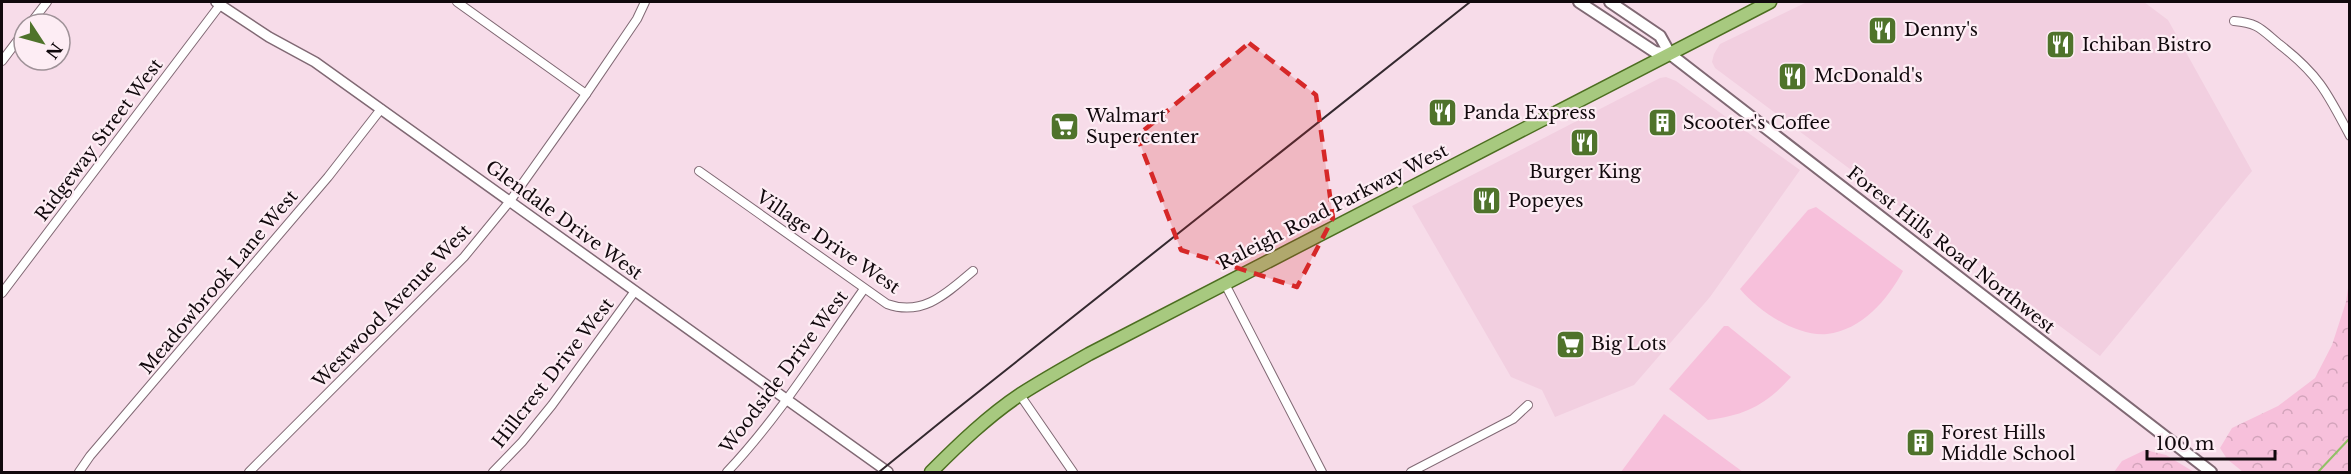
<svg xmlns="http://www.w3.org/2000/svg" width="2351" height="474" font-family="'Libre Baskerville',serif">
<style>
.built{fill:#f2cfe0}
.forest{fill:url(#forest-crowns)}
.pitch{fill:#f7c0db}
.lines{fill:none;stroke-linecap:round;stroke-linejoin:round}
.stream{stroke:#91c066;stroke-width:2}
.minor-casing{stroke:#806974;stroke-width:10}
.tertiary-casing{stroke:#806974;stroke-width:12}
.secondary-casing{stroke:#806974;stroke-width:14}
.primary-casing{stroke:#4c6e20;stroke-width:15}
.minor{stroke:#fff;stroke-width:8}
.tertiary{stroke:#fff;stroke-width:9}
.secondary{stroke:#fff;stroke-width:10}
.primary{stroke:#a7c97f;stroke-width:12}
.rail{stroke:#34292f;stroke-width:2}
.marked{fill:#d62828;fill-opacity:0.2;stroke:#d62828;stroke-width:4.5;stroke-dasharray:12 8;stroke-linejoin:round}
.labels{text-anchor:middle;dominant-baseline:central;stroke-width:4.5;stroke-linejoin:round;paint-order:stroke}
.poi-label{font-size:18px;fill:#11090d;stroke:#fdedf4;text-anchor:start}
.street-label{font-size:18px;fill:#11090d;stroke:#fdedf4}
</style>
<defs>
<pattern id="forest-crowns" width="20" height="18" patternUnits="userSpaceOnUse" patternTransform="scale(1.5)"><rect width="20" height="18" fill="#f7c0db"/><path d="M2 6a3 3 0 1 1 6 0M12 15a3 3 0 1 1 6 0" fill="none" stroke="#d3a4bb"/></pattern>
</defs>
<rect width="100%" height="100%" fill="#f7dce9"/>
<!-- built -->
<g class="built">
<polygon points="1807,2 2144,2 2168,20 2252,171 2100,356 1715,68 1712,62 1714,54 1720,44"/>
<polygon points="1666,77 1676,81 1800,170 1710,297 1634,385 1555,417 1542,390 1511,377 1412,206 1660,78"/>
</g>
<!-- forest -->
<g class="forest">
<polygon points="2349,281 2349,472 2243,472 2227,459 2220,448 2232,428 2278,406 2315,378 2332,345 2346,302"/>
<polygon points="2145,450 2166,455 2194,472 2114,472 2122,461"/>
</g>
<!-- pitch -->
<g class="pitch">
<path d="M1816,207L1903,271C1888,299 1862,330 1827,334C1797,337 1758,311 1740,289L1808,210Z"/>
<path d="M1724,326H1728L1791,377C1766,405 1745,415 1708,420L1669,389Z"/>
<polygon points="1664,414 1743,472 1621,472"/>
</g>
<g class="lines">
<!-- stream -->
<polyline class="stream" points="2318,472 2350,438"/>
<defs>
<g id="minor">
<polyline points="457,2 586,94"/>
<path d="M2234,21C2258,23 2261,29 2279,44C2318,74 2327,92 2350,136"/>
<polyline points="30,24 47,2"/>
<polyline points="2,61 24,32"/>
<path d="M699,171L887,304C923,317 947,293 973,271"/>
<polyline points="1225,284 1322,472"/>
<polyline points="2,293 220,5"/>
<polyline points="1020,395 1073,472"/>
<polyline points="79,472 90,456 328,177 381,109"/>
<polyline points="249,472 464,257 510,201 586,94 637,19 645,2"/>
<polyline points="493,472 522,442 552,405 635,291"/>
<path d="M727,472C779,417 820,351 864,289"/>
<polyline points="1411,472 1513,419 1528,405"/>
</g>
<polyline id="tertiary" points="216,2 269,37 315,62 888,472"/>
<g id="secondary">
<polyline points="1579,2 1655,52 1670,54"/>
<polyline points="1610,2 1660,36 1670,54 2211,472"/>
</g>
<path id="primary" d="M931,472C959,444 988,416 1021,394C1043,380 1066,367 1089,354L1770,2"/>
</defs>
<!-- minor casing -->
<use href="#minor" class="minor-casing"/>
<!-- tertiary casing -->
<use href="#tertiary" class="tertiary-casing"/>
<!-- secondary casing -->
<use href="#secondary" class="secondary-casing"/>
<!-- primary casing -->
<use href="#primary" class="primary-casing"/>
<!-- minor -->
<use href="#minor" class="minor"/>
<!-- tertiary -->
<use href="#tertiary" class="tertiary"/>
<!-- secondary -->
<use href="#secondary" class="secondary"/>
<!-- primary -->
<use href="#primary" class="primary"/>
<!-- rail -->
<polyline class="rail" points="879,472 948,416 1470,2"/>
</g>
<!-- marked area -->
<path class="marked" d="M1249,43L1316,95L1333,218L1297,287L1181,250L1137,136Z"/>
<!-- icons -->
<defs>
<symbol id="restaurant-square" viewBox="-11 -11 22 22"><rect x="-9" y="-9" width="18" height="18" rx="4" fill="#4f732b" stroke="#fdedf4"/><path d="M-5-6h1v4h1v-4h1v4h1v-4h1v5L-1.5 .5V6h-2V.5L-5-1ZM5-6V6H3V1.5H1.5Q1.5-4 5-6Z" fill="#fff"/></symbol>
<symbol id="building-square" viewBox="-11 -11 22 22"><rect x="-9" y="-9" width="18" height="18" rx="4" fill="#4f732b" stroke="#fdedf4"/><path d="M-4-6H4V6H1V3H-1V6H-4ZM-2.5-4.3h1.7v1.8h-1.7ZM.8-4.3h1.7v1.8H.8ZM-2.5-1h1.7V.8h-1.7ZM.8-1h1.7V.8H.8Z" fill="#fff"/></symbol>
<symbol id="supermarket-square" viewBox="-11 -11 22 22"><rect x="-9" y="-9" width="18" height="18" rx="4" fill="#4f732b" stroke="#fdedf4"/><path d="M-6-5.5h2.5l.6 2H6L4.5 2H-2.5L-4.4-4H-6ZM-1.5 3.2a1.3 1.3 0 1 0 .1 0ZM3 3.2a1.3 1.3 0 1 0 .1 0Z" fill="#fff"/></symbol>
</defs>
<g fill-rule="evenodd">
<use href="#restaurant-square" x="1866" y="14" width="33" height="33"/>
<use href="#restaurant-square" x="2044" y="28" width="33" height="33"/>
<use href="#restaurant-square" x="1776" y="60" width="33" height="33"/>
<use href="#restaurant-square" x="1426" y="96" width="33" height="33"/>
<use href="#building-square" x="1646" y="106" width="33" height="33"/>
<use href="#supermarket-square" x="1048" y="110" width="33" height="33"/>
<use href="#restaurant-square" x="1568" y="126" width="33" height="33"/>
<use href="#restaurant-square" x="1470" y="184" width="33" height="33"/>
<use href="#supermarket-square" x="1554" y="328" width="33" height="33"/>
<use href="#building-square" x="1904" y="426" width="33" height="33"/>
</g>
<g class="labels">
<!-- poi labels -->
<g class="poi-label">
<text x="1904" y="30">Denny's</text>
<text x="2082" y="45">Ichiban Bistro</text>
<text x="1814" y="76">McDonald's</text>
<text x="1463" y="113">Panda Express</text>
<text x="1086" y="116">Walmart<tspan x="1086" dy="21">Supercenter</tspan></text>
<text x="1683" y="123">Scooter's Coffee</text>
<text x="1585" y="172" text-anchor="middle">Burger King</text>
<text x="1508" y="201">Popeyes</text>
<text x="1591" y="344">Big Lots</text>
<text x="1941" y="433">Forest Hills<tspan x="1941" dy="21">Middle School</tspan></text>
</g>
<!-- street labels -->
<g class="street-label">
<text transform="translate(99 140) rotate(-53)">Ridgeway Street West</text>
<text transform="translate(1333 207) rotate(-27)">Raleigh Road Parkway West</text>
<text transform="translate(564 220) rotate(36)">Glendale Drive West</text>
<text transform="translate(828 242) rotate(34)">Village Drive West</text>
<text transform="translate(1951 250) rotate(38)">Forest Hills Road Northwest</text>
<text transform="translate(219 282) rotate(-50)">Meadowbrook Lane West</text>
<text transform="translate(392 306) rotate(-46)">Westwood Avenue West</text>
<text transform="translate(784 372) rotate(-53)">Woodside Drive West</text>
<text transform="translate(553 373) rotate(-52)">Hillcrest Drive West</text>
</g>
</g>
<!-- border -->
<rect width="2351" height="474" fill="none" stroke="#11090d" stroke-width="6"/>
<!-- north arrow -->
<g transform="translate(42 42) rotate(126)"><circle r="28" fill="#fdedf4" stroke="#9f9298" stroke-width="1.5"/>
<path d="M0-4.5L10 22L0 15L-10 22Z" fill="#4f732b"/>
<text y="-9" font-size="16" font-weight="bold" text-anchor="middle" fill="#11090d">N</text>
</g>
<!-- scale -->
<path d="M2147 450v9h128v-9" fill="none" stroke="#11090d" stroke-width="3"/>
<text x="2156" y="450" font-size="18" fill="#11090d" stroke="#fdedf4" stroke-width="4.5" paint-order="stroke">100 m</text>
</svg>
